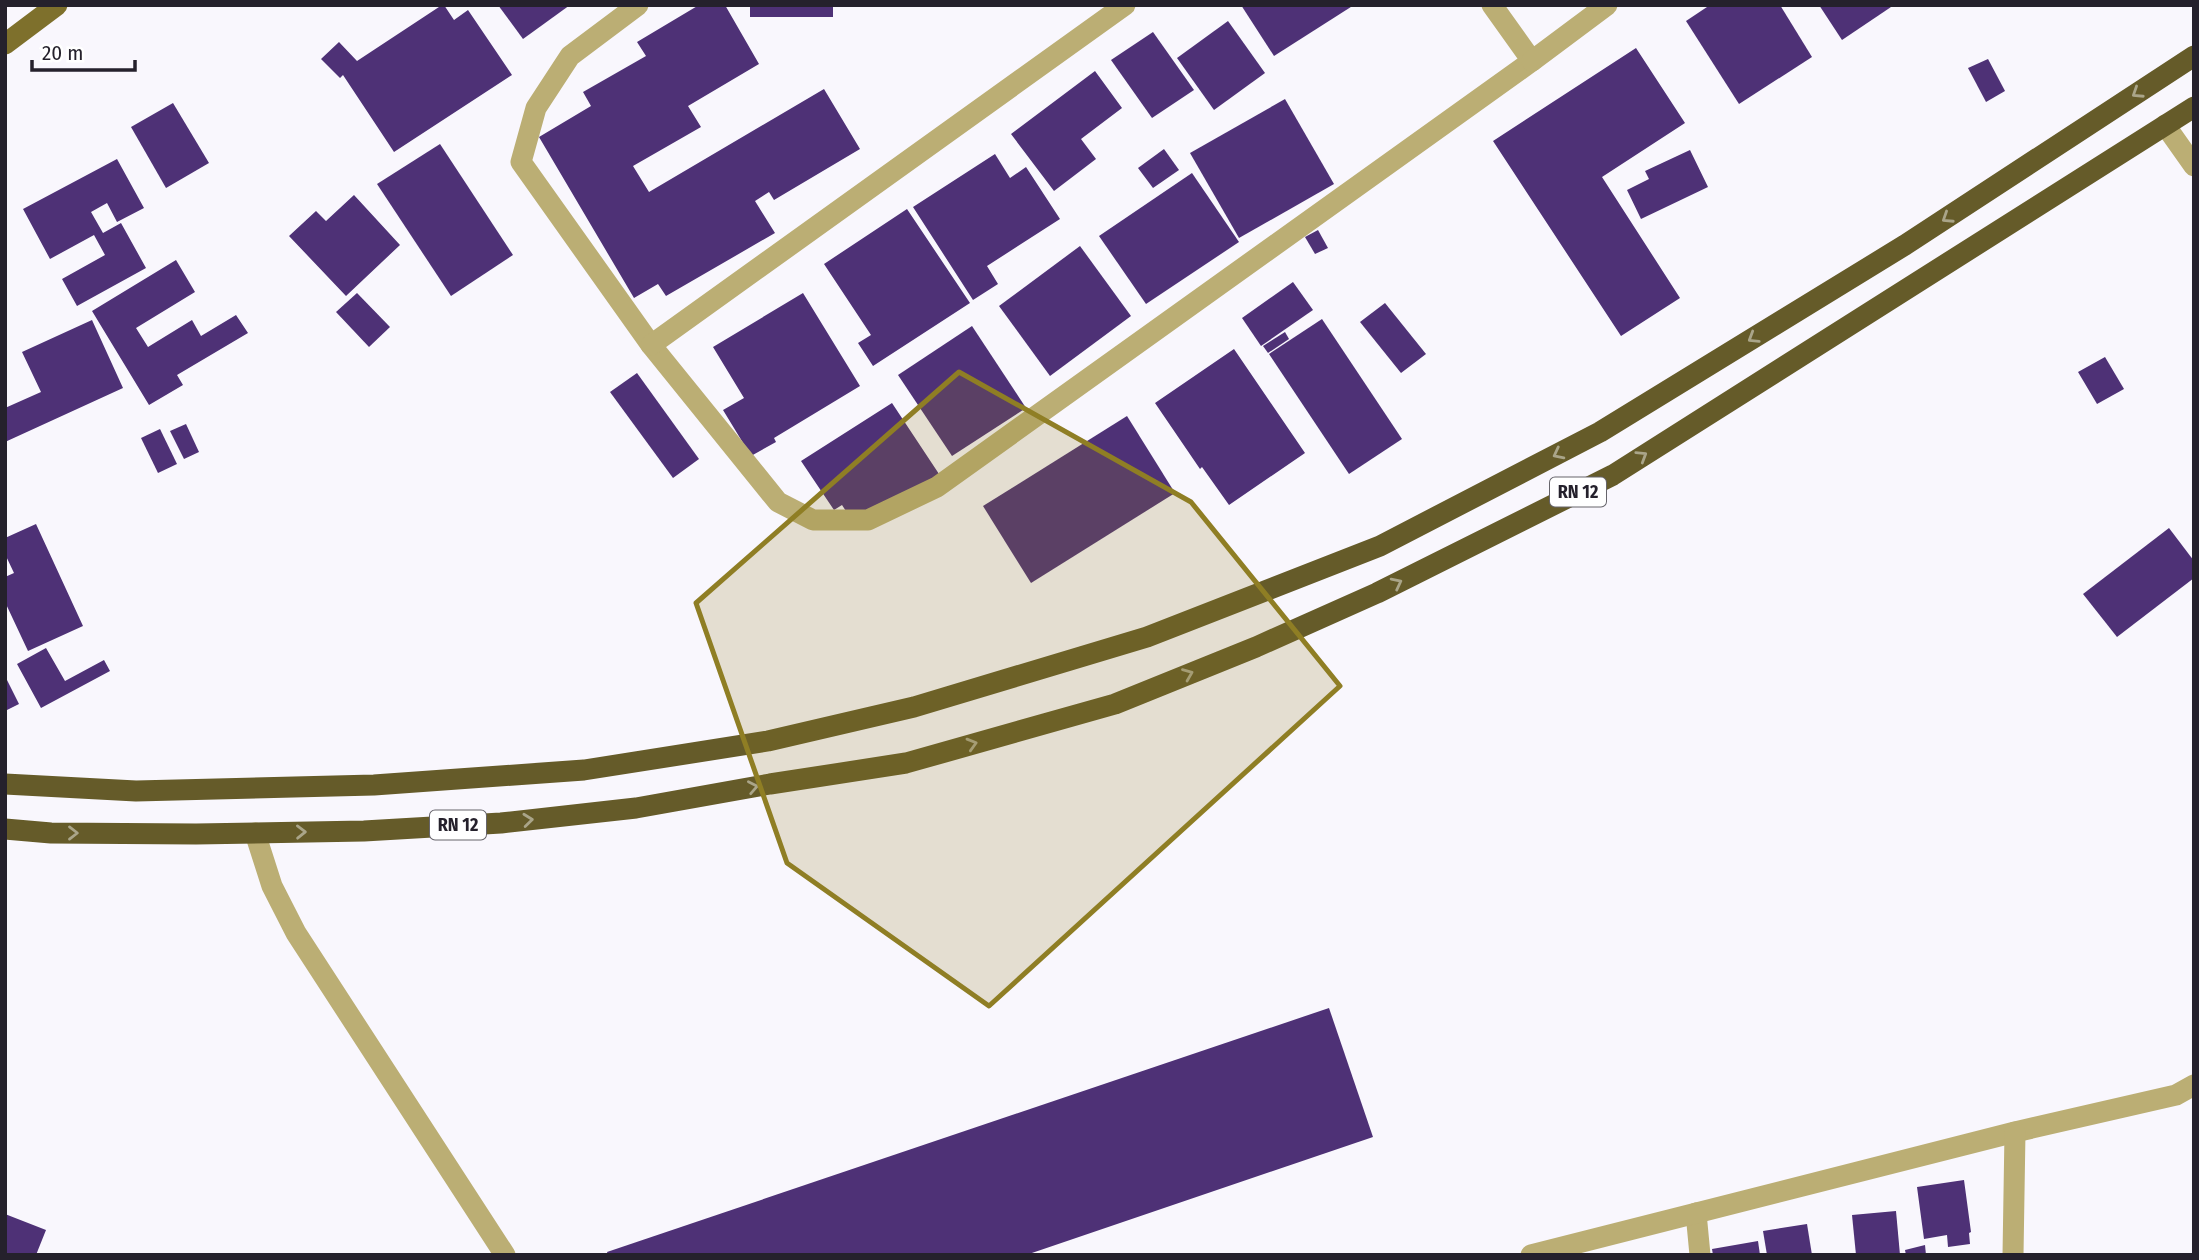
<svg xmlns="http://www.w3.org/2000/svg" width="2199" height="1260" font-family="'Fira Sans Condensed',sans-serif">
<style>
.building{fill:#4e3176}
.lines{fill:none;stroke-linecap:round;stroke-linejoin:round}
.minor{stroke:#bbae74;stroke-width:21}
.major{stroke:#7e702c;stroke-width:21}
.highway{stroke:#655b29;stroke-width:21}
.oneway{stroke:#aaa589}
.marked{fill:#8f7e24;fill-opacity:0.2;stroke:#8f7e24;stroke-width:5;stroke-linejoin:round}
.labels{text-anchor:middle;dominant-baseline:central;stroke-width:7;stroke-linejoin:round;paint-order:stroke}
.shield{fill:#fff;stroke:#66646b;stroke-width:2}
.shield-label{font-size:18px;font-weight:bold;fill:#25212c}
</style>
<rect width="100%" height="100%" fill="#f9f7fd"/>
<!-- building -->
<g class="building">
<polygon points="442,5 444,5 454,20 468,10 512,75 394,152 343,75 340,78 321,59 339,42 357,61"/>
<polygon points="498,5 570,5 523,39"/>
<polygon points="699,5 725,5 759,64 688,106 701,127 633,166 649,192 824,89 860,149 774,200 769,192 755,201 775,233 666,296 658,284 634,298 539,137 591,106 583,92 646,56 637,42"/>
<rect x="750" y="5" width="83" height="12"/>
<polygon points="1241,5 1354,5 1274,56"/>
<polygon points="1710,5 1780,5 1812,57 1739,104 1686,21"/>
<polygon points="1819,5 1894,5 1842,40"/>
<polygon points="1228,21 1265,73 1214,110 1177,58"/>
<polygon points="1153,32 1194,90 1152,118 1111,60"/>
<polygon points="1636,48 1685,123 1602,177 1680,298 1621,336 1493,141"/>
<polygon points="1988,59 2005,91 1986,102 1968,68"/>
<polygon points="1095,71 1122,108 1081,139 1096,159 1054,191 1011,134"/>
<polygon points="1285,99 1334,184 1239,238 1190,153"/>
<polygon points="173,103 209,163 166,188 131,127"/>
<polygon points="440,144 513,255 451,296 377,184"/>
<polygon points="1164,149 1179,170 1153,188 1138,168"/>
<polygon points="1690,150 1708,187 1641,219 1627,190 1649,179 1645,171"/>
<polygon points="995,154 1010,178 1026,167 1060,219 987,266 998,284 973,300 913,207"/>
<polygon points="117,159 144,208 117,222 107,203 91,212 103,233 121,223 146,268 77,306 62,279 105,255 94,235 50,259 23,209"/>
<polygon points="1192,173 1239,242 1146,304 1099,236"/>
<polygon points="354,195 400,245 346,296 289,236 316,211 326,221"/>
<polygon points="907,209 970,303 873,366 858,343 871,335 824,264"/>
<polygon points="1318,230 1328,248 1315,254 1305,237"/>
<polygon points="1080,246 1131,316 1050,376 999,306"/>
<polygon points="176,260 195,292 136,328 148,347 192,320 201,336 236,315 248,333 177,375 183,385 149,405 92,311"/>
<polygon points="1293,282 1313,310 1261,346 1242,318"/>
<polygon points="357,293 390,327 369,347 336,312"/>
<polygon points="803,293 860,386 774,438 776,442 751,456 723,410 744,398 713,347"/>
<polygon points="1385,303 1426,354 1401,373 1360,322"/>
<polygon points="1322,319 1402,439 1349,474 1269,354"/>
<polygon points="92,320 123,388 5,442 5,408 41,392 22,352"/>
<polygon points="972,326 1026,408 952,456 898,375"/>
<polygon points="1285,332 1289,339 1268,353 1263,346"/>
<polygon points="1234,349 1305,453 1229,505 1202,467 1200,469 1155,403"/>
<polygon points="2105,357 2124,389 2097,404 2078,372"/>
<polygon points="637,373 699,459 673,478 610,392"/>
<polygon points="892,403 939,474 857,528 842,505 834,510 801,461"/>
<polygon points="1127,416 1175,493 1031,583 983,506"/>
<polygon points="186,424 199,452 184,459 170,431"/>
<polygon points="160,429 177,464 158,473 141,438"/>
<polygon points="36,524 83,626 28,651 5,602 5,577 14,573 5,554 5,538"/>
<polygon points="2169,528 2194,561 2194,578 2117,637 2083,594"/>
<polygon points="46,648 65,681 104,660 110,671 41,708 17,664"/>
<polygon points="5,676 19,704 5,711"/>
<polygon points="1329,1008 1373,1137 1026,1255 608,1255 607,1252"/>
<polygon points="1964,1180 1971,1232 1969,1233 1970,1244 1948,1247 1947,1235 1924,1239 1917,1187"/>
<polygon points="1896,1211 1900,1255 1856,1255 1852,1215"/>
<polygon points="5,1214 46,1230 36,1255 5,1255"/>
<polygon points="1807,1224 1812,1255 1767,1255 1763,1231"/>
<polygon points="1758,1241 1760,1255 1713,1255 1712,1249"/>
<polygon points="1925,1245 1926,1255 1906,1255 1905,1250"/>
</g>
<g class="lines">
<!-- minor -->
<g class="minor">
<polyline points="638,5 570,56 536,108 521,162 651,345 778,502 813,520 868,520 937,487 1532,61 1492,5"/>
<polyline points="1532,61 1607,5"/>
<polyline points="2165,125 2194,166"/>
<polyline points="651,345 1125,5"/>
<polyline points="255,833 272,886 296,933 505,1255"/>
<polyline points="1696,1213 1700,1255"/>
<polyline points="1531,1255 2015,1132 2176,1095 2194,1085"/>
<polyline points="2013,1255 2015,1132"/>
</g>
<!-- major -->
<polyline class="major" points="5,44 57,5"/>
<!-- highway -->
<g class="highway">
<polyline points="5,784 136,791 374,785 584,770 768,741 914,707 1147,637 1380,546 1600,432 1905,245 2194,56"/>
<polyline points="5,829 51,833 196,834 364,831 501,823 636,808 770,784 906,763 1115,704 1256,647 1377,593 1613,475 2194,107"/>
</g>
</g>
<!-- one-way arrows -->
<defs><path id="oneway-chevron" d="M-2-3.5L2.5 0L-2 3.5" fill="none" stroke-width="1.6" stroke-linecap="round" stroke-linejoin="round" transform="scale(1.75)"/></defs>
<g class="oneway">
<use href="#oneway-chevron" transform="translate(2137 93) rotate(147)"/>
<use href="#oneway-chevron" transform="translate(1947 218) rotate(147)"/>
<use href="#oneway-chevron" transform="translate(1753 338) rotate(148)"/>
<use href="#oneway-chevron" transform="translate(1558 454) rotate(153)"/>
<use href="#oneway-chevron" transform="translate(1642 456) rotate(-32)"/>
<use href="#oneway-chevron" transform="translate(1397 583) rotate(-27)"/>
<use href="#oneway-chevron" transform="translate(1188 674) rotate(-22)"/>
<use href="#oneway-chevron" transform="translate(972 744) rotate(-16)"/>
<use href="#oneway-chevron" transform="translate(753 787) rotate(-11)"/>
<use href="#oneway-chevron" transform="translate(528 820) rotate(-6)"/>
<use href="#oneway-chevron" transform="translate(301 832) rotate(-1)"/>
<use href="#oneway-chevron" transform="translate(73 833)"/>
</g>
<!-- marked area -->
<path class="marked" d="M959,372L1191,502L1340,686L989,1006L787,863L696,603Z"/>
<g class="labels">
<!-- shield labels -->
<g class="shield">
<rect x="1550" y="477.5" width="56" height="29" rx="5"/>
<rect x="430" y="810.5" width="56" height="29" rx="5"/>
</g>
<g class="shield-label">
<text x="1578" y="492">RN 12</text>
<text x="458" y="825">RN 12</text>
</g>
</g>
<!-- border -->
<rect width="2199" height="1260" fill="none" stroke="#25212c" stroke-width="14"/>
<!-- scale -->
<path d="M32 60v10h103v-10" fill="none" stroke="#25212c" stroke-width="3.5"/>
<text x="42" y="60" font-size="21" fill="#25212c" stroke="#ffffff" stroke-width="5" paint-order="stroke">20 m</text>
</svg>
